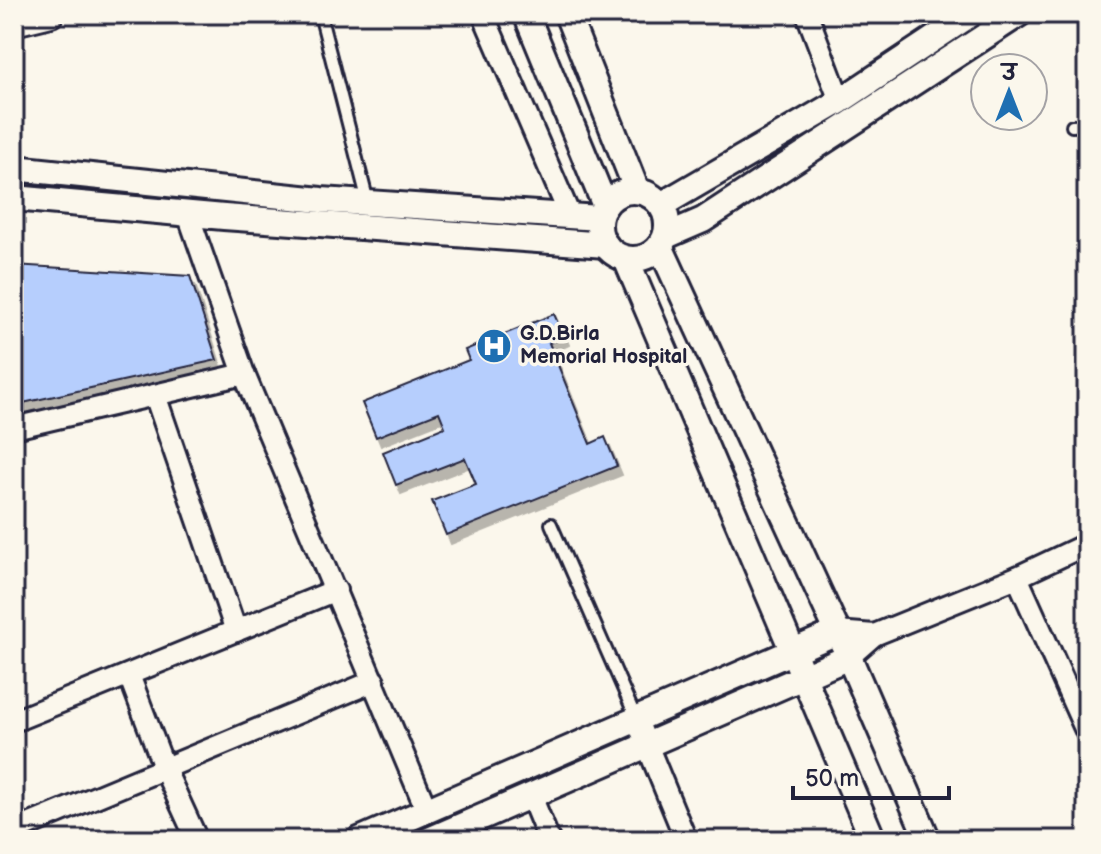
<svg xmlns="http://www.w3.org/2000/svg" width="1101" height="854" font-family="'Balsamiq Sans','Playpen Sans Deva',sans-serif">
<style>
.building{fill:#b6cefd;stroke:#22223b;stroke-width:2;filter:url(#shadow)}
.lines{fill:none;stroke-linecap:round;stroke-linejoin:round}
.service-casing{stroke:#22223b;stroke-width:16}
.minor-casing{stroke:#22223b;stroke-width:26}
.tertiary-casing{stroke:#22223b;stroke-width:30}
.service{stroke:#fbf7ec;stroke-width:10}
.minor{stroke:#fbf7ec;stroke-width:20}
.tertiary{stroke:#fbf7ec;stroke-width:24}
.labels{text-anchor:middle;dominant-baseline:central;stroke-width:7;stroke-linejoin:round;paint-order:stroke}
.poi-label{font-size:20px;font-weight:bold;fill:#22223b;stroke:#fbf7ec;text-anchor:start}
</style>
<defs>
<filter id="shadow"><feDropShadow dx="5" dy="9" stdDeviation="0" flood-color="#0004"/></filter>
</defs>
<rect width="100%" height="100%" fill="#fbf7ec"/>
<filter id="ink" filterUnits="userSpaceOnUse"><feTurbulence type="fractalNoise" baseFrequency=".0125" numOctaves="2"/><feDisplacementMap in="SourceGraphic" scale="16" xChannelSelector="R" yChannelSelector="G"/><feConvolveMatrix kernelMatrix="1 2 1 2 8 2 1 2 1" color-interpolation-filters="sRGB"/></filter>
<g filter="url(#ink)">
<!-- building -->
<g class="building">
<polygon points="14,265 190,276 217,360 14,405"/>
<polygon points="554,314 564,336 549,343 590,444 605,437 617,466 446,535 432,501 476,484 465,458 396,485 383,452 445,427 439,412 376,437 362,403 469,360 465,350"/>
</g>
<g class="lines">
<defs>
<g id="service">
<polyline points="320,14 368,202"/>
<polyline points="1072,126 1087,125"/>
<polyline points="551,524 636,718"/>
</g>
<g id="minor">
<polyline points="483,14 570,216"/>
<polyline points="807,14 840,101"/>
<polyline points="188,214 244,374 427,811"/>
<polyline points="155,395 236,631"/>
<polyline points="14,428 244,374"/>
<polyline points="1017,577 1087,733"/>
<polyline points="837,632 874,635 849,657"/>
<polyline points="874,635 1017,577 1087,544"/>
<polyline points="129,675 165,770 197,840"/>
<polyline points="636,718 686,840"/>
<polyline points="14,721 336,590"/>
<polyline points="531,796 549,840"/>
<polyline points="14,831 374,681"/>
</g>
<g id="tertiary">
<polyline points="526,14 605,206"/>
<polyline points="567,14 637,191"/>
<polyline points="14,23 51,14"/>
<polyline points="14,168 321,200 599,218"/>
<circle cx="633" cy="225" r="34"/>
<polyline points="14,198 224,217 606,245"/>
<polyline points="661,205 840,101 971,14"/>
<polyline points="666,236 703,220 1019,14"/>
<polyline points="660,246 849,657 928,840"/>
<polyline points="626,259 873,840"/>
<polyline points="359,840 837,632"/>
<polyline points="429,840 849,657"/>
</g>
</defs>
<!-- service casing -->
<use href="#service" class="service-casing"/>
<!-- minor casing -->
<use href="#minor" class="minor-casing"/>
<!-- tertiary casing -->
<use href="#tertiary" class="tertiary-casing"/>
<!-- service -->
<use href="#service" class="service"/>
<!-- minor -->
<use href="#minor" class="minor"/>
<!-- tertiary -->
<use href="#tertiary" class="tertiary"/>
</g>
</g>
<!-- icons -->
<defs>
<symbol id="hospital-disc" viewBox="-11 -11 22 22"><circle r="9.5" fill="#1f6fb2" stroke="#fbf7ec"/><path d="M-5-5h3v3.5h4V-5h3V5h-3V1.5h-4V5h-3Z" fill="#fff"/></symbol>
</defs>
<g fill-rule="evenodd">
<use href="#hospital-disc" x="474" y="326" width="40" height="40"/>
</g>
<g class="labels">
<!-- poi labels -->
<g class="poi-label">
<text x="520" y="334">G.D.Birla<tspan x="520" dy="23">Memorial Hospital</tspan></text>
</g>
</g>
<!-- margin -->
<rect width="1101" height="854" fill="none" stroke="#fbf7ec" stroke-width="48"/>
<rect x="24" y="24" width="1053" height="806" fill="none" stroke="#22223b" stroke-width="3" filter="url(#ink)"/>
<!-- north arrow -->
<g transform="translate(1009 92)"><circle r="38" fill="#fbf7ec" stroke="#a4a2a5" stroke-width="2"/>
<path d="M0-6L14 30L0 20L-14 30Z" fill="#1f6fb2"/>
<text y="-12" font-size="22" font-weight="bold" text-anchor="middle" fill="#22223b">उ</text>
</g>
<!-- scale -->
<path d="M793 786v12h156v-12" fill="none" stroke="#22223b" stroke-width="4"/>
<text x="805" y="786" font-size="24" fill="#22223b" stroke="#fbf7ec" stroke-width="6" paint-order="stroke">50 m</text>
</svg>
